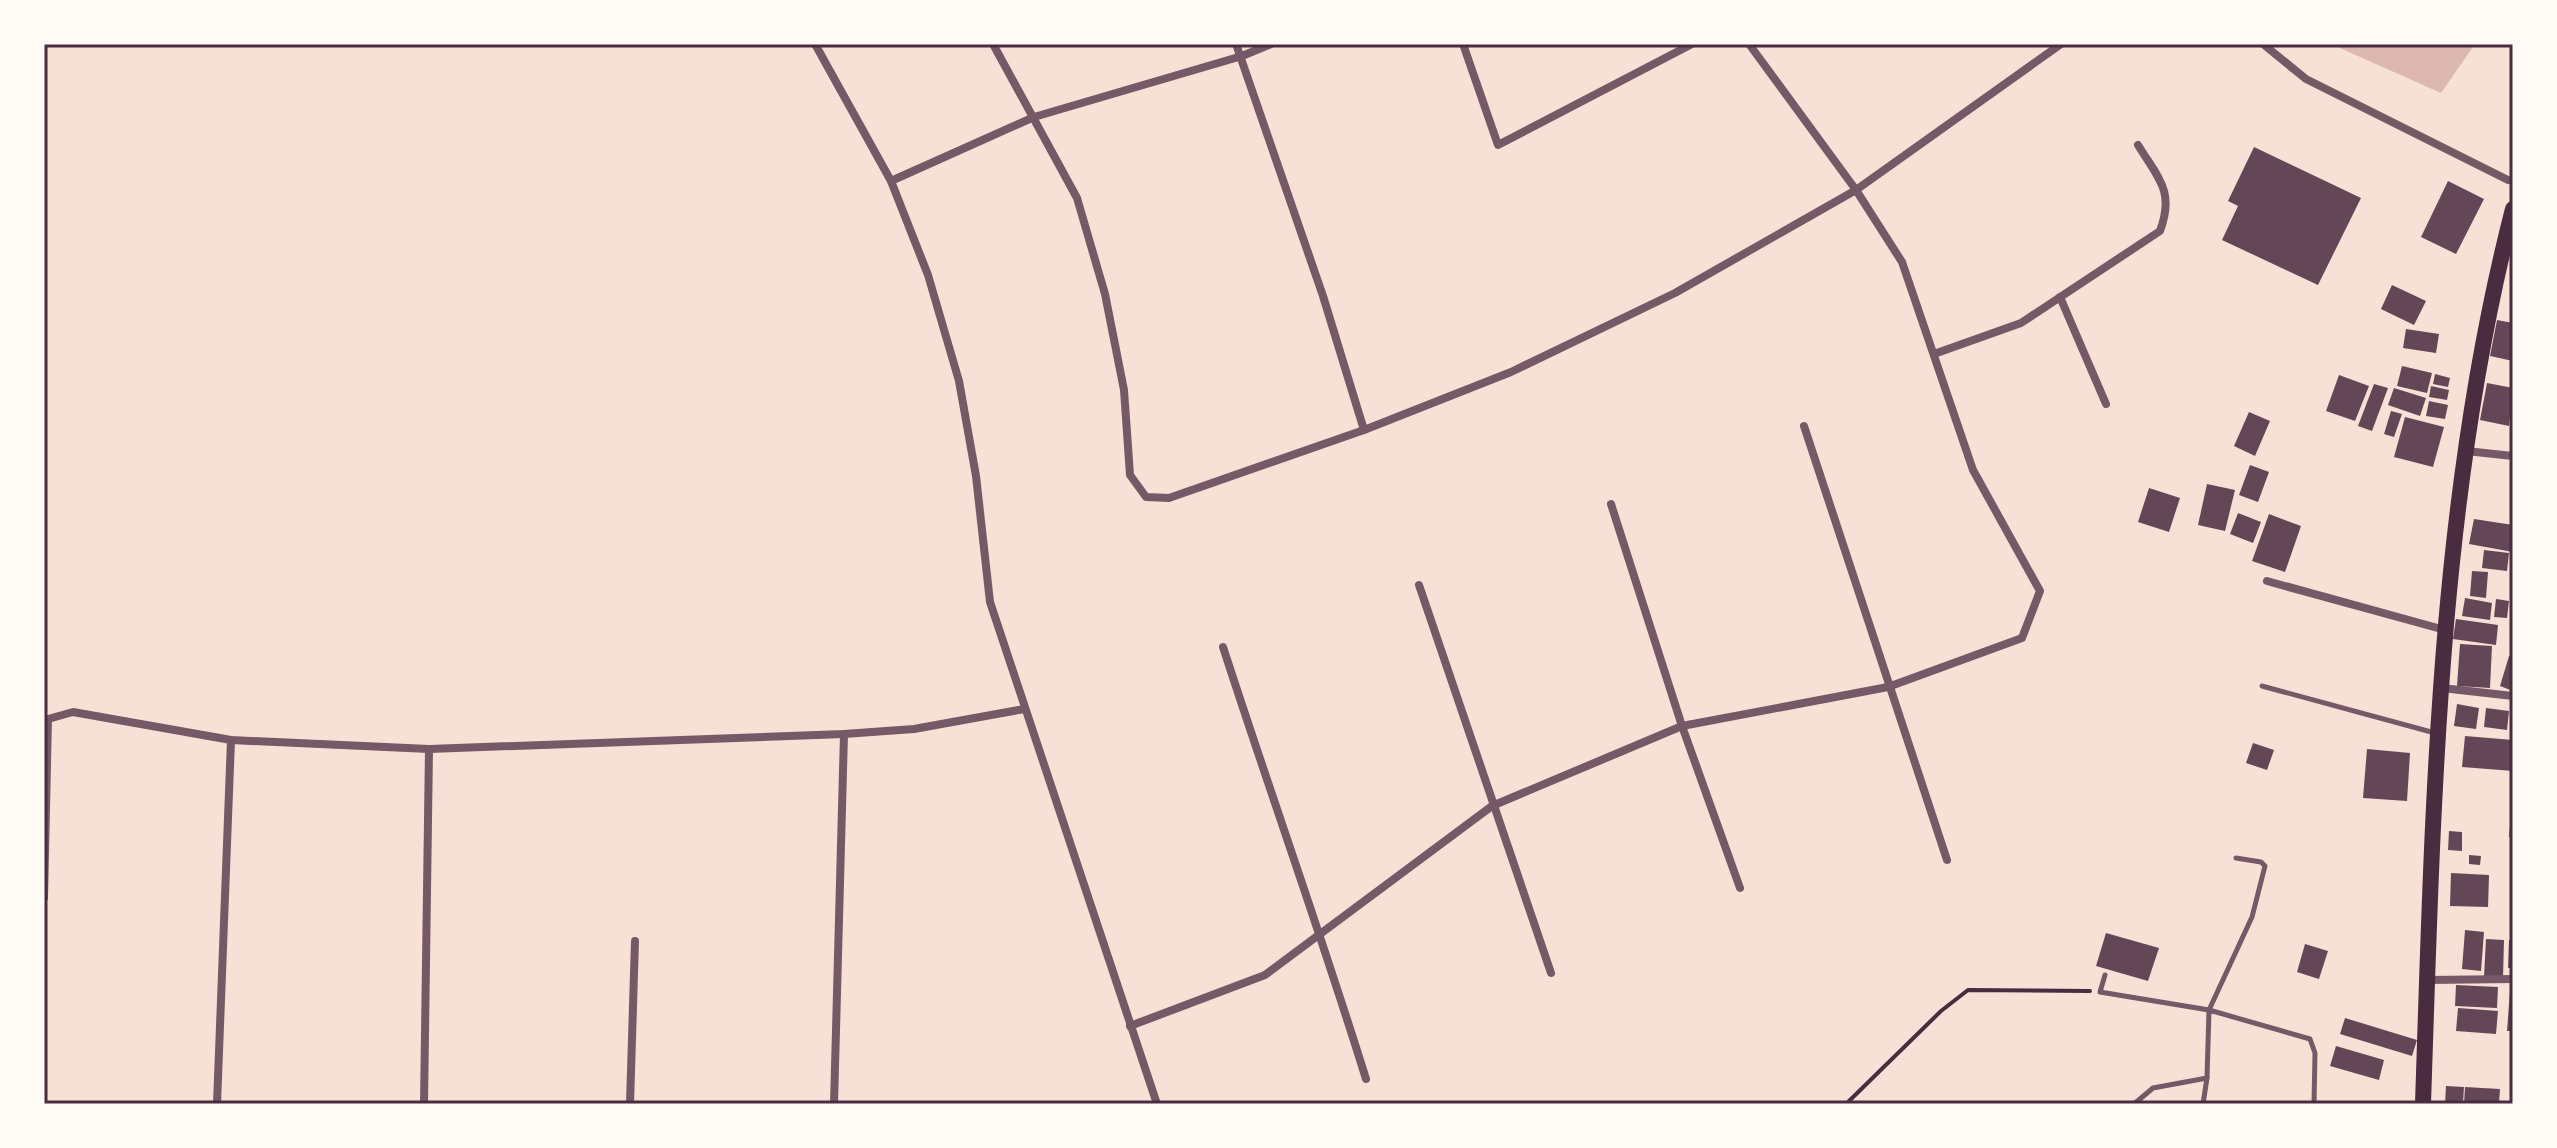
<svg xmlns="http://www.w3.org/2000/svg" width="2557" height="1148" font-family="'Sofia Sans Condensed',sans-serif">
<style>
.water{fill:#dcb8b0}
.building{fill:#644757}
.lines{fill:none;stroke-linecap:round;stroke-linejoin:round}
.path{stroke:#4a2c40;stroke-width:4}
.service{stroke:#755966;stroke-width:5}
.minor{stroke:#755966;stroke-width:8}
.secondary{stroke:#4a2c40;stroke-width:16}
.neatline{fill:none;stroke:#4a2c40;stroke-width:3}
</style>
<rect width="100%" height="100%" fill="#f7e1d7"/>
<!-- water -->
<polygon class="water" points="2331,44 2475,44 2441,93"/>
<!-- building -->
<g class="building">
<polygon points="2254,147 2361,198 2318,285 2222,240 2238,206 2228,201"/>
<polygon points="2448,181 2484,199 2456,254 2421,237"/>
<polygon points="2392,285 2426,301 2414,325 2381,309"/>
<polygon points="2497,320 2513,323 2513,361 2490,356"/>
<polygon points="2406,329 2439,334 2436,353 2403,348"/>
<polygon points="2402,366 2432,373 2427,393 2397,386"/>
<polygon points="2435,374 2450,378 2448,387 2433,384"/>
<polygon points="2339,375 2369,386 2355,421 2326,411"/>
<polygon points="2487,383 2513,388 2509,426 2480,420"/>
<polygon points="2374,384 2388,388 2372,431 2358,426"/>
<polygon points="2431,386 2449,390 2447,400 2429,397"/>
<polygon points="2394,388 2426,398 2420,416 2388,405"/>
<polygon points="2429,401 2448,405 2445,419 2426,416"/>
<polygon points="2391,411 2402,414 2394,437 2384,434"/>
<polygon points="2249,412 2270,421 2255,456 2234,446"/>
<polygon points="2405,417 2444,427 2433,467 2394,457"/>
<polygon points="2250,465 2269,472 2258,502 2239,495"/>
<polygon points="2207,484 2235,490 2225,531 2198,525"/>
<polygon points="2149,488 2180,498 2169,532 2138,522"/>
<polygon points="2238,513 2261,522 2253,543 2230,534"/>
<polygon points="2269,514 2301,526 2285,572 2252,561"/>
<polygon points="2474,519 2513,525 2513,552 2469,544"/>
<polygon points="2484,550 2509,553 2507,571 2482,568"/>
<polygon points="2472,571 2488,572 2486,598 2470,596"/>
<polygon points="2465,598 2492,603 2490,620 2462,616"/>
<polygon points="2496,599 2509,601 2507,618 2494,617"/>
<polygon points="2456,619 2498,625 2496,645 2453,639"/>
<polygon points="2460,644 2492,646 2490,688 2457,686"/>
<polygon points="2509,656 2513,657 2513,691 2500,686"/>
<polygon points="2457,704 2479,708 2476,729 2454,726"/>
<polygon points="2486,708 2509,711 2507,730 2484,727"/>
<polygon points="2465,736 2513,740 2513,771 2462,767"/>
<polygon points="2253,743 2274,750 2267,770 2246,763"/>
<polygon points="2367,749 2410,753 2407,801 2363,798"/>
<polygon points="2511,815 2513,815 2513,837 2509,837"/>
<polygon points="2449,831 2462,832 2462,851 2448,850"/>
<polygon points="2469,855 2481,856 2480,865 2469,864"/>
<polygon points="2451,873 2489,875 2488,907 2450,906"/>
<polygon points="2465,930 2484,932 2481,971 2462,969"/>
<polygon points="2106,933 2159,948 2148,981 2096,966"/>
<polygon points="2486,939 2504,940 2503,978 2484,977"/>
<polygon points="2509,940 2513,940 2513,968 2508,968"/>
<polygon points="2305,944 2328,951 2319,979 2297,972"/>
<polygon points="2456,985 2498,987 2497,1008 2455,1006"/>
<polygon points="2510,991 2513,991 2513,1031 2507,1031"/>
<polygon points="2458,1008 2498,1011 2496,1034 2456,1031"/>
<polygon points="2345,1018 2417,1040 2412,1056 2340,1034"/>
<polygon points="2336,1046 2384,1060 2379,1080 2330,1066"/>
<polygon points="2446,1086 2464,1087 2463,1104 2445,1104"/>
<polygon points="2465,1087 2500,1089 2499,1104 2464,1104"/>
</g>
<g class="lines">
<!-- path -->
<polyline class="path" points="1846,1104 1941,1011 1968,990 2090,991"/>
<!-- service -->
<g class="service">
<polyline points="2262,686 2435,733"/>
<polyline points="2105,975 2100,992 2209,1010 2252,917 2265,866 2261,862 2236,858"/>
<polyline points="2134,1104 2153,1088 2207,1078 2209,1010 2310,1039 2315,1053 2314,1104"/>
<polyline points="2203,1104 2207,1078"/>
</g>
<!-- minor -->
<g class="minor">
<polyline points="815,44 891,181 928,275 959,381 976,476 990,602 1157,1104"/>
<polyline points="993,44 1077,198 1105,294 1124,390 1130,475 1146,497 1169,498 1364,430 1511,372 1675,293 1856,190 2061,44"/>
<polyline points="1236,44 1323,296 1364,430"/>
<polyline points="1463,44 1498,145 1692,44"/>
<polyline points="2263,44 2306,79 2508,180"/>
<polyline points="891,181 1034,117 1242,56 1271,44"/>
<polyline points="2060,297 2106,404"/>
<path d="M1934,354L2021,323L2160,231C2175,191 2158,178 2138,145"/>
<polyline points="1804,426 1947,860"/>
<polyline points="2466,451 2513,456"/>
<polyline points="1611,504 1682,726 1740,888"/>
<polyline points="2267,581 2445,630"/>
<polyline points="1419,585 1551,973"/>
<path d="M1223,647C1270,792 1321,934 1366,1079"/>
<polyline points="2442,688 2513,696"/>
<polyline points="44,898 48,719 73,712 231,740 429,749 844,734 914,729 1024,709"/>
<polyline points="2427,980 2513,979"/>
<polyline points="1130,1026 1265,975 1492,806 1682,726 1888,687 2022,638 2040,591 1973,470 1902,262 1856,190 1749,44"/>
<polyline points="217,1104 231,740"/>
<polyline points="424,1104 429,749"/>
<polyline points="630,1104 635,941"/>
<polyline points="834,1104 844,734"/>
</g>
<!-- secondary -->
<path class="secondary" d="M2423,1104C2433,805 2438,500 2513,209"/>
</g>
<!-- border -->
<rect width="2557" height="1148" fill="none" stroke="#fffaf5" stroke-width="92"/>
<rect x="46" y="46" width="2465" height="1056" class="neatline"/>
</svg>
